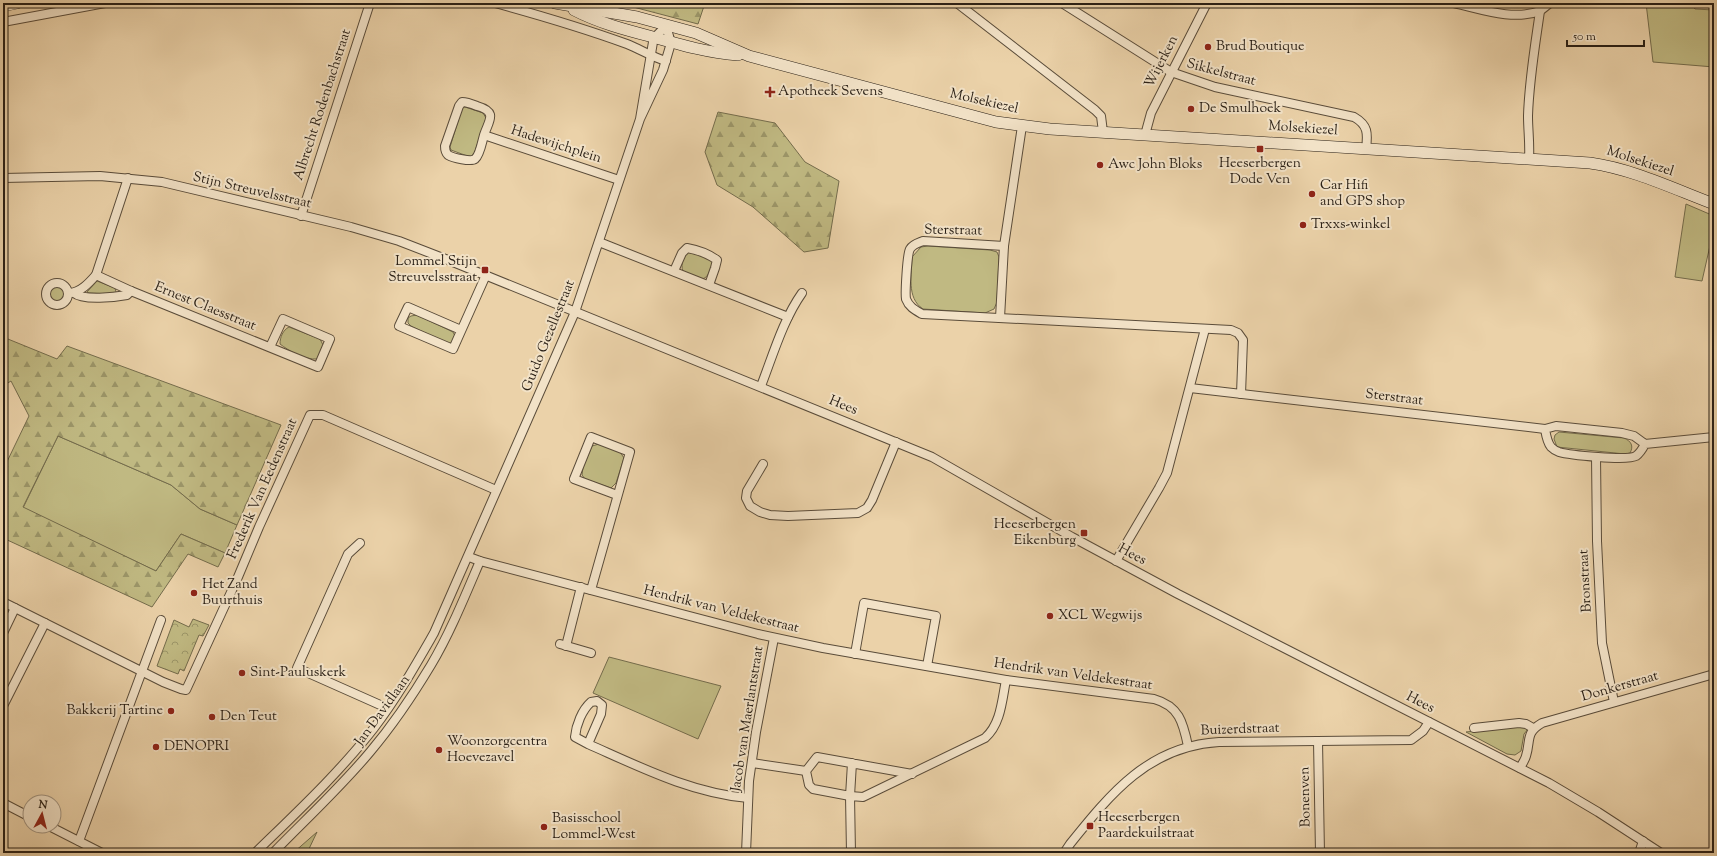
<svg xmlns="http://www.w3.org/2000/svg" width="1717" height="856" font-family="'Sorts Mill Goudy',serif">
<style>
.green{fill:#c0b982;stroke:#746c4c}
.forest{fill:url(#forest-firs);stroke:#746c4c}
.park{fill:url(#park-crowns);stroke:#746c4c}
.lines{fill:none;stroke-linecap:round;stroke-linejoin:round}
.street-casing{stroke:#5a4c3a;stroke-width:10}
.secondary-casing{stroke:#291f15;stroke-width:12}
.street{stroke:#f2e2c7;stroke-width:8}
.secondary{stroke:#f2e2c7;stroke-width:11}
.poi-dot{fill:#8f2418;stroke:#f2e2c7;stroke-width:1.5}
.labels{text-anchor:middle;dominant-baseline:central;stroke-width:4;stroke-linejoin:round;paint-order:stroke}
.poi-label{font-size:14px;fill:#291f15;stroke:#f2e2c7;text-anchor:start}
.street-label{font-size:14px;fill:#291f15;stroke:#f2e2c7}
</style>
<defs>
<pattern id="forest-firs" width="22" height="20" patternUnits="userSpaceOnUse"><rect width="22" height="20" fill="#c0b982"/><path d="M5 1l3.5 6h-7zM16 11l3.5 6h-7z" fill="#9c9669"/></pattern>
<pattern id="park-crowns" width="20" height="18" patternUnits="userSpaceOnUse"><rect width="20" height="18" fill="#c0b982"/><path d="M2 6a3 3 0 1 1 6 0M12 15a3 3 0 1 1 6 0" fill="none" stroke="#9c9669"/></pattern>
</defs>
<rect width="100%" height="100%" fill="#ebd2a9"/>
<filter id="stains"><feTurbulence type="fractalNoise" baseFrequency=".005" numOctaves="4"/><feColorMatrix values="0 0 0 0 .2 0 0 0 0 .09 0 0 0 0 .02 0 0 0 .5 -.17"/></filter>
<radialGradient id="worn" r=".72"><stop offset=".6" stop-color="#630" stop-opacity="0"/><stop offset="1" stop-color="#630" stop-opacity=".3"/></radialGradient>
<!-- green -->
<g class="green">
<polygon points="1646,3 1691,3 1695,9 1714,10 1714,67 1653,62"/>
<polygon points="465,107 483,113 486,118 474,154 470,157 451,150 450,147 462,108"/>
<polygon points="1686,204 1714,216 1714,228 1702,281 1675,277"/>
<path d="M928,246L990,250L997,252L999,257L997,302L994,309L985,313L923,309C906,298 912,274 912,257L921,247Z"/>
<path d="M689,251H694L712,260L713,263C705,286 702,279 683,271C680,264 684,255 689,251Z"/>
<polygon points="97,281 115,288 116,292 115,294 89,293 87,292"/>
<circle cx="57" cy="294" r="7"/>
<polygon points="417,315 453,332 455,336 452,343 447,344 411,326 408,323 408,318 411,316"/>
<path d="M289,327L320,339L324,347L317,359C305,360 289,351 280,344C280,337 283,330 289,327Z"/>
<path d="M1559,432L1624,438C1631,441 1634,446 1630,453L1625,454L1557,447L1554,439L1555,435Z"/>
<polygon points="58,436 171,485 200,509 237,525 225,553 181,534 156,571 23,508"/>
<polygon points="599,444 620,452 624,458 616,483 611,488 585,479 582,475 583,467 592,446"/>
<polygon points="609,657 721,686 698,739 593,693"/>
<polygon points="1522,726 1528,729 1524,734 1521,751 1515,755 1507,754 1466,732"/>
</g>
<!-- forest -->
<g class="forest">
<polygon points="618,3 705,3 698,24"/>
<polygon points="718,112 775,123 805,162 839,181 828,248 804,252 753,207 717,185 705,152"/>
<polygon points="3,337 57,359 67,346 281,425 237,525 200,509 171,485 58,436 23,507 156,571 181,534 225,553 218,567 188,554 152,607 3,538 3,470 29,416 11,381 3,386"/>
<polygon points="317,832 307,853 293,853"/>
</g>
<!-- park -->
<polygon class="park" points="193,619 209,625 203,636 199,635 184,671 180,669 178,674 157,666 174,620 189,627"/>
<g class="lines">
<defs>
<g id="street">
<path d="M495,3C539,15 583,28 627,44C640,49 652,57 666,61"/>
<polyline points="957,3 1095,110 1101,116 1103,132"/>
<path d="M1062,3L1171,72L1215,87L1354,117C1368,125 1368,133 1366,149"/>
<path d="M1454,3C1481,9 1513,21 1540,11"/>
<polyline points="3,22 105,3"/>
<path d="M484,135C482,142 480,155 475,159C471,162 453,158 448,155C446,153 445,149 445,146L459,106L462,102C467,102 472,104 477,106C498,112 489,120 484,135L619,180"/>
<polyline points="1145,135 1151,113 1207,3"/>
<path d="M1529,159C1530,144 1528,130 1528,116C1529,81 1535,46 1540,11L1550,3"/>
<polyline points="3,178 100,176 162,182 351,227 399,241 448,260 932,457 1072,537 1178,594 1549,783 1598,812 1661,853"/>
<polyline points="128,178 96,275 131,291 318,367 330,339 283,319 270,347"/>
<polyline points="301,216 370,3"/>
<polyline points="599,242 788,317"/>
<path d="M1004,246L923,241C918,243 913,244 910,249C907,254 905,294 906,299C909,307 915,310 922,314L1231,330L1238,333L1243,340L1241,394"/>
<path d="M674,271L682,253L687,248C698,250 707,253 717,260L715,268L709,285"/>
<circle cx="57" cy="294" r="11"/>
<path d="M69,293C80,293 89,283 96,275"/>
<path d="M74,293C83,301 116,297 127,295L131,291"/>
<polyline points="1000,318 1004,246 1022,126"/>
<polyline points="461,330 408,307 399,326 453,349 486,275"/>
<path d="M761,386C773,355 783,320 802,293"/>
<polyline points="1190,388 1545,429"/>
<path d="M1645,444C1643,448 1640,453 1636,456C1627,461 1569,455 1559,452C1556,451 1552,448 1551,447C1547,442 1546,435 1545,429L1556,426L1622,433L1634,436L1645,444L1714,437"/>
<polyline points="1596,457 1597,541 1602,643 1614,702"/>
<polyline points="763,464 747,491 746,498 750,506 760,512 770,515 788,516 858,513 867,508 872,500 896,442"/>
<polyline points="360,543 348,554 297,668 387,708"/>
<path d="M469,557L480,561L758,634L823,648L1006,680L1154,699C1179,706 1183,722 1188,746"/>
<polyline points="1116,561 1159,488 1167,473 1205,329"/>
<polyline points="591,590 630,452 591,437 574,479 617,495"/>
<polyline points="3,602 163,682 181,689 186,690 238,577 259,527 310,415 323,415 496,490"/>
<polyline points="3,633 15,608"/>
<polyline points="560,644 591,653"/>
<polyline points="566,646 581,587"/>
<polyline points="855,654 864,603 936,616 927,666"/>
<polyline points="3,706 45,623"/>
<polyline points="1474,728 1519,723 1526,724 1533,728"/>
<polyline points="1318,741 1320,853"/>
<path d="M588,744L575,737C576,725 582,710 591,702L597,701L602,705L601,714L588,744C640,767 691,793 748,798"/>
<polyline points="752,763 806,771"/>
<polyline points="852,763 850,796 813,789 809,785 806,771 817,757 912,774"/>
<path d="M1520,768C1522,764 1525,760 1526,756C1531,740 1525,733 1542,723L1714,674"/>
<polyline points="3,803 30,817"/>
<polyline points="49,826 102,853"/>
<polyline points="79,841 161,620"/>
<path d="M255,853C296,813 339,773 374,728C397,698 415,666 434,633L575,312L640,119L663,70L671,43L666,26L654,38L653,42L640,119"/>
<path d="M273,853C305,820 340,788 370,752C392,726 413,695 431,665C450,633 465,596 480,561"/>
<polyline points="746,853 749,781 756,732 774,638"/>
<path d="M851,853L850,796L863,797L985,738C1001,724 1002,700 1006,680"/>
<path d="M1064,853L1070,844C1111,793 1149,746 1219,742L1411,740L1423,731L1429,722"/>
<polyline points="1639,853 1643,841"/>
</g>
<g id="secondary">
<path d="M555,3L637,17L696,33L749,56L996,122L1050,129L1590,163C1633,169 1674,189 1714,204"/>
<polyline points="3,6 17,3"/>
<path d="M574,10C599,23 626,30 653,37C681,45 709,53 738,55"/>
</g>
</defs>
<!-- street casing -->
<use href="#street" class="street-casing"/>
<!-- secondary casing -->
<use href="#secondary" class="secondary-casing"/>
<!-- street -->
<use href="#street" class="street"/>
<!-- secondary -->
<use href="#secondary" class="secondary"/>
</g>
<!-- markers -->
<g class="poi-dot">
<circle cx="1208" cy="47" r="4"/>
<path d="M768 86h4v4h4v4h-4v4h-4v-4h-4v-4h4z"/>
<circle cx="1191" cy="109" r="4"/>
<rect x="1256" y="145" width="8" height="8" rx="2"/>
<circle cx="1100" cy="165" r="4"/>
<circle cx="1312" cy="194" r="4"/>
<circle cx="1303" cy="225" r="4"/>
<rect x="481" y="266" width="8" height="8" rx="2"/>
<rect x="1080" y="529" width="8" height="8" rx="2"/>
<circle cx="194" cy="593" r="4"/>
<circle cx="1050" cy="616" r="4"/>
<circle cx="242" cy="673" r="4"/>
<circle cx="171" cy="711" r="4"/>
<circle cx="212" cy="717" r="4"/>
<circle cx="156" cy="747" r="4"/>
<circle cx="439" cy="750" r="4"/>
<rect x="1086" y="822" width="8" height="8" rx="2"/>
<circle cx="544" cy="827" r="4"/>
</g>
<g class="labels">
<!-- poi labels -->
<g class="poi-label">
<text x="1216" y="47">Brud Boutique</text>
<text x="778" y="92">Apotheek Sevens</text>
<text x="1199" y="109">De Smulhoek</text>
<text x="1260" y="164" text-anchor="middle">Heeserbergen<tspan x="1260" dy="16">Dode Ven</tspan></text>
<text x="1108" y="165">Awc John Bloks</text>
<text x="1320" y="186">Car Hifi<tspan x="1320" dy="16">and GPS shop</tspan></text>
<text x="1311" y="225">Trxxs-winkel</text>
<text x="477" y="262" text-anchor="end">Lommel Stijn<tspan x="477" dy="16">Streuvelsstraat</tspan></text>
<text x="1076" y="525" text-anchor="end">Heeserbergen<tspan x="1076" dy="16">Eikenburg</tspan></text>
<text x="202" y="585">Het Zand<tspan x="202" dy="16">Buurthuis</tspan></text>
<text x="1058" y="616">XCL Wegwijs</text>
<text x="250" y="673">Sint-Pauluskerk</text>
<text x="163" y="711" text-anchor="end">Bakkerij Tartine</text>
<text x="220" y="717">Den Teut</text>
<text x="447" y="742">Woonzorgcentra<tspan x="447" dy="16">Hoevezavel</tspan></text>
<text x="164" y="747">DENOPRI</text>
<text x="1098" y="818">Heeserbergen<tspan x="1098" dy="16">Paardekuilstraat</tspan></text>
<text x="552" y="819">Basisschool<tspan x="552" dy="16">Lommel-West</tspan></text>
</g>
<!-- street labels -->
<g class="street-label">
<text transform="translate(1162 62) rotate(-63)">Wijerken</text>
<text transform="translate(1221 73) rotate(15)">Sikkelstraat</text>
<text transform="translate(984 102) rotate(13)">Molsekiezel</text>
<text transform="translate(323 105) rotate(-72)">Albrecht Rodenbachstraat</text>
<text transform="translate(1303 129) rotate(4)">Molsekiezel</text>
<text transform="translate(556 145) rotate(18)">Hadewijchplein</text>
<text transform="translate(1640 162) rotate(18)">Molsekiezel</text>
<text transform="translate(252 191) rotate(13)">Stijn Streuvelsstraat</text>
<text transform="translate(953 231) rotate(1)">Sterstraat</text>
<text transform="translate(205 307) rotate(22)">Ernest Claesstraat</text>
<text transform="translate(549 336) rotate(-68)">Guido Gezellestraat</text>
<text transform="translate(1394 398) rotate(7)">Sterstraat</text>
<text transform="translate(843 406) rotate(22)">Hees</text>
<text transform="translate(263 489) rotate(-66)">Frederik Van Eedenstraat</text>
<text transform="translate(1132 555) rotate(28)">Hees</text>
<text transform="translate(1586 581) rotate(-93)">Bronstraat</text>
<text transform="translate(721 610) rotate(14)">Hendrik van Veldekestraat</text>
<text transform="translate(1073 675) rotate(8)">Hendrik van Veldekestraat</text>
<text transform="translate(1620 687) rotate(-16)">Donkerstraat</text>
<text transform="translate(1420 703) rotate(27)">Hees</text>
<text transform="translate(383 711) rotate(-54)">Jan Davidlaan</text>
<text transform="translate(748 719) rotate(-81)">Jacob van Maerlantstraat</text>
<text transform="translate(1240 730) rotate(-2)">Buizerdstraat</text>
<text transform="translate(1306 797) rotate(-91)">Bonenven</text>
</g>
</g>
<!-- margin -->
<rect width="1717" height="856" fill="none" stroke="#ebd2a9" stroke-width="16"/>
<rect x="4" y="4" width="1709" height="848" fill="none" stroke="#291f15" stroke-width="2"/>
<rect x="8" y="8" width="1701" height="840" fill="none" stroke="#291f15"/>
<!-- north arrow -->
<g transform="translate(42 814) rotate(7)"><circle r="19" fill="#f2e2c7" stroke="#a29480"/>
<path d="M0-3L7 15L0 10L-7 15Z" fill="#8f2418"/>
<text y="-6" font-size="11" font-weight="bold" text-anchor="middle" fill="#291f15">N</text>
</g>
<!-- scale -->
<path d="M1567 40v6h77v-6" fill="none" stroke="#291f15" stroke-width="2"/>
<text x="1573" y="40" font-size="12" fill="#291f15" stroke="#f2e2c7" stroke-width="3" paint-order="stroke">50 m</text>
<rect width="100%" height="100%" filter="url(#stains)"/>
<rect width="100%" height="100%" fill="url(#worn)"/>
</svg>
